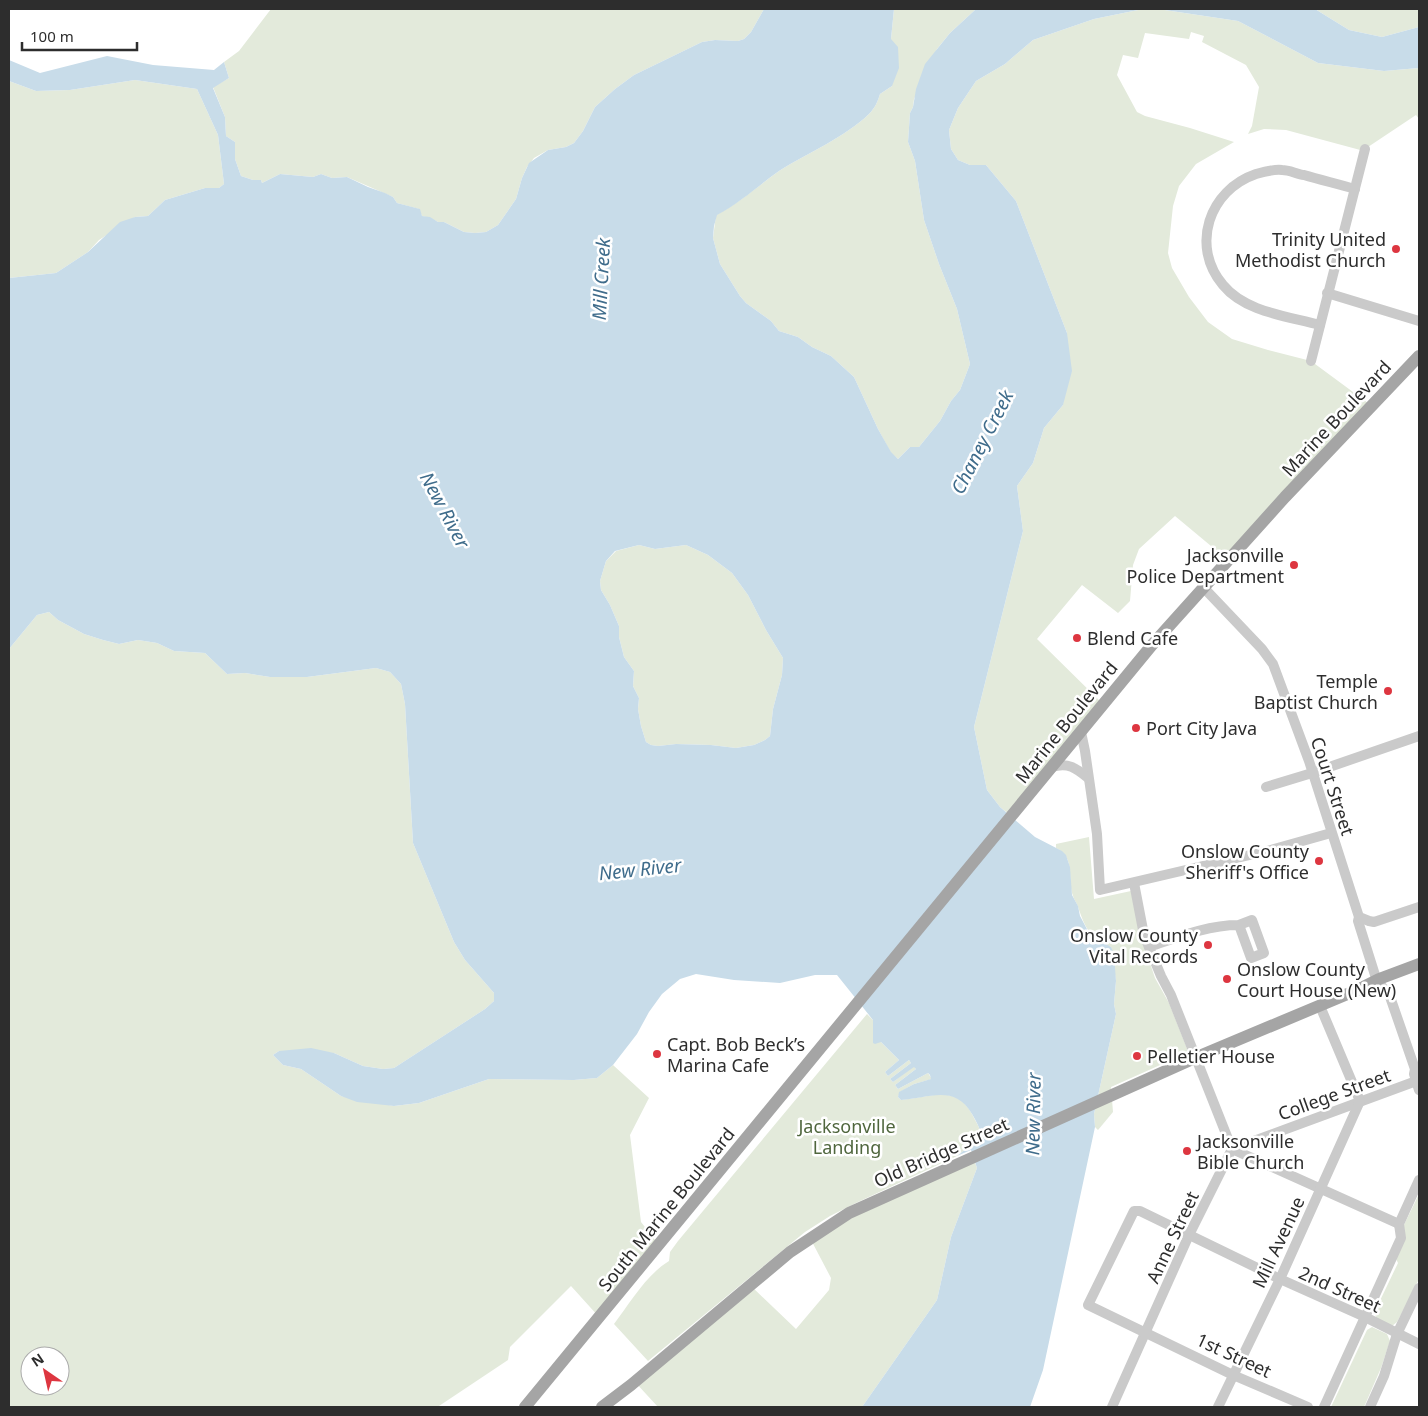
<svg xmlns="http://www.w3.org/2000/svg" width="1428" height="1416" font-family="'Noto Sans',sans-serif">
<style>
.green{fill:#e3eadb;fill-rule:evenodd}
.water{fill:#c8dce9;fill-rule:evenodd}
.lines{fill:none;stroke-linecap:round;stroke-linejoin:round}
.minor{stroke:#cacaca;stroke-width:10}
.major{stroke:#a5a5a5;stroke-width:12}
.poi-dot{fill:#dd3640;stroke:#fff;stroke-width:2}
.labels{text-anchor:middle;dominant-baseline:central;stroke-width:5;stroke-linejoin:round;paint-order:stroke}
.poi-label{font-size:18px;fill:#2d2d2d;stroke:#fff;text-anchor:start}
.street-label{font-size:18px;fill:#2d2d2d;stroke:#fff}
.park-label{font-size:18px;fill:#4f663d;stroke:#fff}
.water-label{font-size:19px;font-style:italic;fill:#3f6c8b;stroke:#fff}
</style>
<rect width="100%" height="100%" fill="#fff"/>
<!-- green -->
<g class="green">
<polygon points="271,9 764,9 751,32 744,39 738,41 715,40 702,42 634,75 615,89 595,107 583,131 574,143 566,147 548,150 534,158 527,167 522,178 516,199 498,225 486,232 475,233 464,232 444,222 438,222 430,218 422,216 419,209 397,203 393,197 347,177 332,178 321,174 313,177 280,174 262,183 261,180 253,180 241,176 235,159 235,142 226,136 225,117 213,87 229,78 224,62 239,51"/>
<path d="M894,9H976L950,33L937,49L914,99L913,107L910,113L908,142L915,161L924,220L939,264L957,309L970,364L960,390L951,401L940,421L919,447H910L898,459L891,453L878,429L854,377L831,356L812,347L798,337L779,331L771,321L746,303L740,296L720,264L713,238L716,215C739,203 758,186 779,171C809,152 844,138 869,114C875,108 878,101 880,94L892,86L891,39Z"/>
<polygon points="1143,9 1158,9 1238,21 1318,63 1384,71 1419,68 1419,119 1416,115 1365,149 1364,151 1286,130 1264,129 1248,134 1252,126 1259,87 1246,65 1202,42 1204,36 1191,32 1189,39 1145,33 1138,58 1123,55 1117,75 1137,112 1145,116 1190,128 1234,142 1196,164 1179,186 1173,206 1168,253 1172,268 1189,297 1208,322 1232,339 1268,350 1311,361 1372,406 1226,562 1211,546 1175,516 1139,549 1133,565 1130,601 1118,613 1082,585 1037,639 1104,705 1011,816 1000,807 987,790 974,727 1023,531 1017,486 1033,463 1044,428 1063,405 1067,333 1016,201 986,165 970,165 958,160 951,149 949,130 958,108 976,81 1005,64 1033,40 1094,19"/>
<polygon points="1315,9 1419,9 1419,27 1382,37 1349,30"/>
<polygon points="135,80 197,89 218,135 224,184 219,188 205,188 165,200 148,216 135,217 99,240 88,252 56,273 9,278 9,81 36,91 70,90"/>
<polygon points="639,545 655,549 686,545 708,555 732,573 748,595 766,630 783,658 782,675 773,709 770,736 765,740 754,745 736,748 711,745 676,744 658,746 651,745 646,742 641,726 638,709 639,698 633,686 634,671 624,657 619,637 619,626 610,605 601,590 600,581 606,561 616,551"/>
<path d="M49,612L58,620L84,634L103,640L119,644L138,640L157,643L174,651L205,653L227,674L245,673L270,677H307L376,668L390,672L401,684L405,704L413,843L454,942L465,960L494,993V1001L485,1009L394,1068L383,1069L363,1066L334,1053L279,1051L273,1055L283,1065L301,1069L341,1096L394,1106L419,1103L489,1079L574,1080L597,1078L613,1065L649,1098L630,1135L641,1222L659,1245L599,1317L571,1286L510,1347L508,1360L439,1406V1407H9V649L37,615ZM30,1356H60V1386H30Z"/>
<path d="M1089,837L1094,899L1131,891L1139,931L1155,978L1169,1003L1188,1051L1187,1053L1111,1087L1113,1112L1098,1130L1095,1127L1094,1114L1116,1014L1114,1004L1116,981L1111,947C1089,938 1085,927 1078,907C1077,903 1074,900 1073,896C1067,879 1076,857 1056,848V844Z"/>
<path d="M867,1014L873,1020L881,1042L899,1060L885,1072L888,1076L909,1060L911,1063L890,1079L893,1082L914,1066L916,1069L895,1085L898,1089L928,1073L932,1079L914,1084L900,1092L898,1097L901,1100C930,1098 955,1083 972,1114C976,1122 980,1128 982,1136L957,1156L858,1202L830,1216L805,1232L648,1361L614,1324C630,1303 646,1275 669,1261L670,1252L678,1241Z"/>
<polygon points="973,1157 977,1168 951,1237 937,1300 862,1407 658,1407 635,1382 750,1285 796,1329 829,1290 831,1278 810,1238"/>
<polygon points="1419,1194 1419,1279 1397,1322 1392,1326 1376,1318 1375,1311 1398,1263 1396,1259 1402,1229"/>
<polygon points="1372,1327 1387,1334 1390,1341 1381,1368 1364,1407 1331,1407 1367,1330"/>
</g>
<!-- water -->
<g class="water">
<path d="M764,9H894L891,39L898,47L899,68L892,86L880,94C878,101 875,108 869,114C844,138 809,152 779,171C758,186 740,203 717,215L714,226L713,238L720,264L740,296L746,303L771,321L779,331L798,337L812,347L831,356L854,377L878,429L891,452L898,459L910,447H919L940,421L951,401L960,390L970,364L957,309L939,264L924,220L915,161L908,142L910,113L913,107L916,89L925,64L950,33L976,9H1143L1094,19L1033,40L1005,64L976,81L958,108L949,130L951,149L958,160L970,165H986L1016,201L1067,333L1072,371L1063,405L1044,428L1033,463L1017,486L1023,531L974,727L987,790L1000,807L1035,837L1062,851L1066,855L1070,867L1072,895L1078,906L1080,916L1088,931L1094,937L1111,947L1114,954L1116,981L1114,1004L1116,1014L1094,1114L1095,1127L1043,1370L1030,1407H862L937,1300L951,1237L977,1168L971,1150L957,1156L982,1136C980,1128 976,1121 972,1114C955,1084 929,1098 901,1100L898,1097L899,1092L914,1084L931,1079L930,1075L928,1073L898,1089L895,1085L916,1069L914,1067L893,1082L890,1079L911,1063L909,1060L888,1076L885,1072L899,1060L881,1042L875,1044L873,1043V1020L837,975H815L780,983L734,980L696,974L680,979L662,994L649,1012L637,1034L613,1065L597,1078L574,1080L489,1079L419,1103L394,1106L357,1102L341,1096L301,1069L283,1065L273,1055L279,1051L311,1048L334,1053L363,1066L383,1069L394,1068L485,1009L494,1001V993L465,960L454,942L413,843L405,704L401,684L390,672L376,668L307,677H270L245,673L227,674L205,653L174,651L157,643L138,640L119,644L103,640L84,634L58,620L49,612L37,615L9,649V278L56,273L88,252L120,222L135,217L148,216L165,200L205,188H219L224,184L218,135L197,89L135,80L70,90L36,91L9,81V60L40,73L107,56L153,65L214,70L224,62L229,78L213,88L225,117L226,136L235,142V159L241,176L253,180H261L262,183L280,174L313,177L321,174L332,178L347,177L368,187L385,193L393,197L397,203L420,209L422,216L430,217L438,222H444L464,232L475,233L486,232L498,225L516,199L522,178L529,163L548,150L566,147L574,143L583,131L595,107L615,89L634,75L702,42L715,40L738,41L744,39L751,32ZM639,545L655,549L686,545L708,555L732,573L748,595L766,630L783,658L782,675L773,709L770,736L765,740L754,745L736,748L711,745L676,744L658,746L651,745L646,742L641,726L638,709L639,698L633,686L634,671L624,657L619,637V626L610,605L601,590L600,581L606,561L615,551Z"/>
<polygon points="1158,9 1315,9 1349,30 1382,37 1419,27 1419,68 1384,71 1318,63 1238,21"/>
</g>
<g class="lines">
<!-- minor -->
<g class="minor">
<polyline points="1327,293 1419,321"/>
<path d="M1320,325C1287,316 1245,312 1223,285C1190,246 1209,190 1256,174C1263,172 1274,169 1282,170C1289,170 1297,174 1304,175C1321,180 1338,184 1355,189"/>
<polyline points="1311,361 1365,149"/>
<polyline points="1203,587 1262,649 1273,664 1309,761 1359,917 1358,921 1375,975 1383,988 1388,991 1415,1069 1414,1074 1419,1090"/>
<polyline points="1081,732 1085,751 1097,834 1100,890 1267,851 1331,833"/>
<path d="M1052,767C1068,762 1076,768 1088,778"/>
<polyline points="1266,787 1312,773 1419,736"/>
<polyline points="1359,917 1369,921 1374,922 1419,907"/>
<path d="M1149,947C1178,937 1208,925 1239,925L1251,958L1264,953L1252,920L1239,925"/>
<polyline points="1232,1149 1419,1080"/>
<polyline points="1232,1149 1399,1224"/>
<polyline points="1112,1407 1189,1235 1232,1149 1171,995 1161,976 1144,935 1134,883"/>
<polyline points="1218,1407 1280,1279 1360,1101 1320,1006"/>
<polyline points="1308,1407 1233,1375 1088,1305 1134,1211 1140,1211 1280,1279 1365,1317 1419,1344"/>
<polyline points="1324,1407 1401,1238 1399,1224 1419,1180"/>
<polyline points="1370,1407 1384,1376 1397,1334 1419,1288"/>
</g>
<!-- major -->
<g class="major">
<polyline points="525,1407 1152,645 1285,497 1419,356"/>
<polyline points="602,1407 631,1385 790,1252 849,1213 1197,1057 1357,990 1379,979 1419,964"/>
</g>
</g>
<!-- markers -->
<g class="poi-dot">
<circle cx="1396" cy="249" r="5"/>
<circle cx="1294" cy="565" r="5"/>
<circle cx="1077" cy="638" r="5"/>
<circle cx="1388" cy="691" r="5"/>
<circle cx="1136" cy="728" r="5"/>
<circle cx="1319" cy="861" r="5"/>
<circle cx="1208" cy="945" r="5"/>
<circle cx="1227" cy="979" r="5"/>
<circle cx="657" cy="1054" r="5"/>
<circle cx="1137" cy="1056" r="5"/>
<circle cx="1187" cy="1151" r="5"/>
</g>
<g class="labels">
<!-- poi labels -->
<g class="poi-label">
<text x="1386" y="239" text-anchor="end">Trinity United<tspan x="1386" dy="21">Methodist Church</tspan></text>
<text x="1284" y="555" text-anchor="end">Jacksonville<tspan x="1284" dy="21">Police Department</tspan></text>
<text x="1087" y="638">Blend Cafe</text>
<text x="1378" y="681" text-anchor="end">Temple<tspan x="1378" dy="21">Baptist Church</tspan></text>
<text x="1146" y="728">Port City Java</text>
<text x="1309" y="851" text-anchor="end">Onslow County<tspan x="1309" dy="21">Sheriff's Office</tspan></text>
<text x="1198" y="935" text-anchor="end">Onslow County<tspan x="1198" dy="21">Vital Records</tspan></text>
<text x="1237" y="969">Onslow County<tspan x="1237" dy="21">Court House (New)</tspan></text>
<text x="667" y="1044">Capt. Bob Beck’s<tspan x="667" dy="21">Marina Cafe</tspan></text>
<text x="1147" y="1056">Pelletier House</text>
<text x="1197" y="1141">Jacksonville<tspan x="1197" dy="21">Bible Church</tspan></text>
</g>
<!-- street labels -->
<g class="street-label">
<text transform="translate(1336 418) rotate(-47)">Marine Boulevard</text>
<text transform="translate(1066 722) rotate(-51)">Marine Boulevard</text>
<text transform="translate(1333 786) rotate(72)">Court Street</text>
<text transform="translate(1334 1094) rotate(-20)">College Street</text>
<text transform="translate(941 1152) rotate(-24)">Old Bridge Street</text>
<text transform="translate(666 1209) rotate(-51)">South Marine Boulevard</text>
<text transform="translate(1172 1237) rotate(-65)">Anne Street</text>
<text transform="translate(1278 1242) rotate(-65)">Mill Avenue</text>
<text transform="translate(1340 1289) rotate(24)">2nd Street</text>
<text transform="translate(1234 1355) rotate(25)">1st Street</text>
</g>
<!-- park labels -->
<g class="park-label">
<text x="847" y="1126">Jacksonville<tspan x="847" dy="21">Landing</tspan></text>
</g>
<!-- water labels -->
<g class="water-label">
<text transform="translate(601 279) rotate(-87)">Mill Creek</text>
<text transform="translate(982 442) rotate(-63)">Chaney Creek</text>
<text transform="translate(445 510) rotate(62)">New River</text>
<text transform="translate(640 869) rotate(-6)">New River</text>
<text transform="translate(1033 1114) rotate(-89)">New River</text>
</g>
</g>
<!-- border -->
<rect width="1428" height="1416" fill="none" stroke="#2d2d2d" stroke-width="20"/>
<!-- north arrow -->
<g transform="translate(45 1371) rotate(326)"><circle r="24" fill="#ffffff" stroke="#ababab"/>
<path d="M0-4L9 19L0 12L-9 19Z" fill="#dd3640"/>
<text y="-8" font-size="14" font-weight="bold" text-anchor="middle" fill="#2d2d2d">N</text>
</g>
<!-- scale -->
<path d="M22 42v8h115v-8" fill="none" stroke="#2d2d2d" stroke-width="2.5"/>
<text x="30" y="42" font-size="15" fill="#2d2d2d" stroke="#ffffff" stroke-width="4" paint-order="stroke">100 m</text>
</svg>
